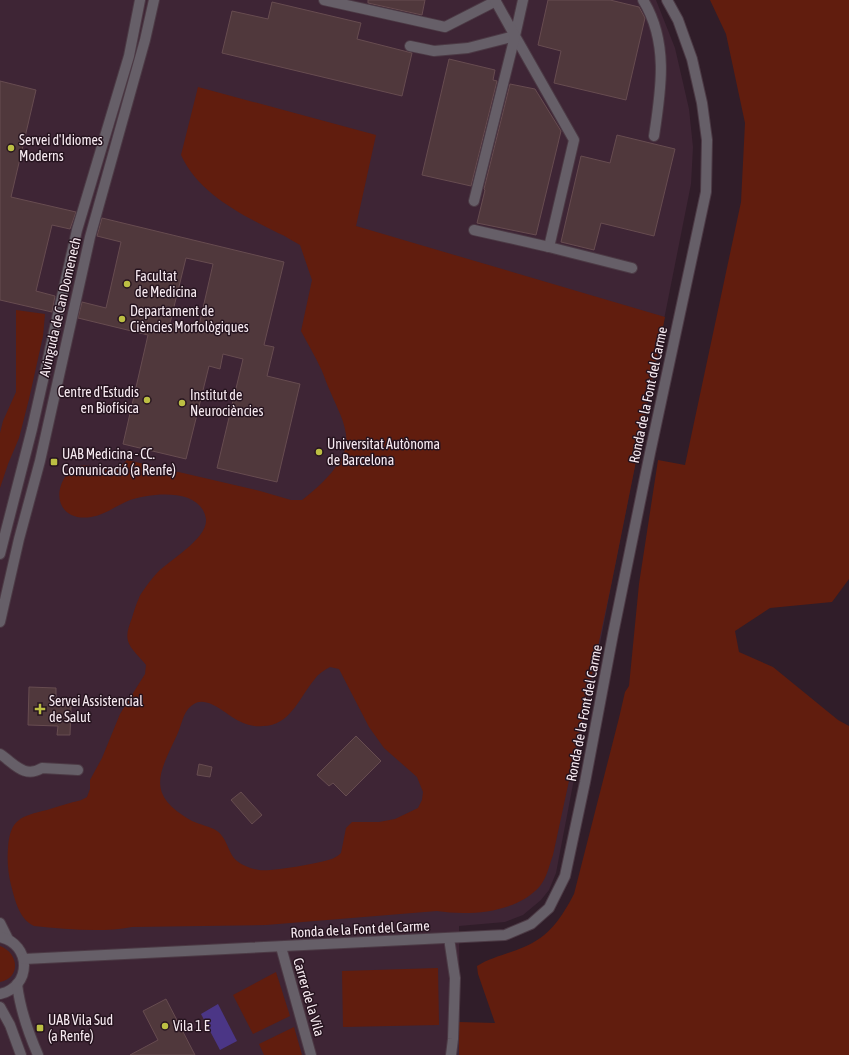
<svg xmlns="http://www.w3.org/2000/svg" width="849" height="1055" font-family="'Asap Condensed',sans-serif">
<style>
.built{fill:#3e2535}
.green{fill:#611d0e;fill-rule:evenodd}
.water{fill:#4b3686}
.building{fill:#50383c;stroke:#674c50;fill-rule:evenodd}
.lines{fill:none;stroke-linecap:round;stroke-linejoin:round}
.minor-casing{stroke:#4c3a45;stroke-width:12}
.minor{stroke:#665f68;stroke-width:10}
.poi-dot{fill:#bcbf43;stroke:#26141f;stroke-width:1.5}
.labels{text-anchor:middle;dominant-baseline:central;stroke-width:3;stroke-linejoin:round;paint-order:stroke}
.poi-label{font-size:14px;fill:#f7eaf1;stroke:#26141f;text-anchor:start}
.street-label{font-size:14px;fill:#f7eaf1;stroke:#26141f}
</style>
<rect width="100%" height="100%" fill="#301d29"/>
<!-- built -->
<polygon class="built" points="0,0 656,0 675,48 689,109 693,147 691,184 611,586 556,873 549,890 541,900 523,915 505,922 459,926 460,1055 0,1055"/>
<!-- green -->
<g class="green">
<path d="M710,0H849V579L832,602L770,608L735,631L739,652L773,667L838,720L849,726V1055H459V1022L495,1023L478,974L477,966C492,957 508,954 524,947C549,937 562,917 574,894L619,718L625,692L629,686L639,584L658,460L685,465L741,202L745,123L726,34Z"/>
<path d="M198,87L376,135L356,226L665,317L611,586L553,855C549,866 547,877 540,886C517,913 469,916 437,911L266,925L132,927C100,933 66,929 34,926C19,919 15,900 11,885C8,873 7,861 8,848C10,819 21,816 47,810C54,808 62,805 70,803C77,801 81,801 87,797L90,789V780L102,758L120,714L145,674L146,665C141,658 130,649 128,641C126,633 129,626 132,618C134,611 136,604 139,598C140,594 153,577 157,573C169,560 208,539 206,519C201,487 151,493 130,500C117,505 105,515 91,517C61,522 50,495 68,473C83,456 105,474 120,466C122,465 125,462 127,460L260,491L291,500H302C318,488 342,466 346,446C349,428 337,408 330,391C327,385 325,378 322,371C316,358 308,344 301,331L312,280L300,245C292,241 286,236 278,233C242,215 199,194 181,155ZM330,667L339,669L369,727L384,748L417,777L423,792L422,800L418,808L395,819L379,822H352L346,828L341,853C339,855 336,857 334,858C324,863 270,872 259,870C252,869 243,866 237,861C228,854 228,839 217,831C210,826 200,825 192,821C146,795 158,775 177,735C182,725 183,710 194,704C207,695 227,715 239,721C247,725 254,727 263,726C290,726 299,698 314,680C318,674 324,670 330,667Z"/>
<polygon points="16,310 45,314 43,336 29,399 19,438 8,464 0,488 0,433 3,421 16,392"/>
<path d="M0,946C19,953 21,978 0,982Z"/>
<polygon points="438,968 439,1025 343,1027 342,971"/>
<polygon points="276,972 290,1016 253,1034 233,995"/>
<polygon points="294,1027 302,1055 264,1055 259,1044"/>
</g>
<!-- water -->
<polygon class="water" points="218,1004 237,1041 220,1050 201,1014"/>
<!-- building -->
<g class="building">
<polygon points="368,0 425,0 422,15 368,3"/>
<polygon points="548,0 610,0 639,7 645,18 626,100 554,83 561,51 538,45"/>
<polygon points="272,2 361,23 357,39 412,53 402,96 222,53 232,11 268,19"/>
<polygon points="449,59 495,70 493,80 497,81 471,186 422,175"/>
<polygon points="0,81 36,90 11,197 76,212 70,229 52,225 36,291 55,296 52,312 0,300"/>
<polygon points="510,84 535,89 561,131 536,235 477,223 485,190 484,189"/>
<polygon points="617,135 675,149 654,236 601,223 594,250 561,242 581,156 610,163"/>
<path d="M102,218L284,262L264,345L274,347L267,376L300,384L277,482L217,468L243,359L223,354L220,369L209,366L186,459L123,444L148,335L78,318L82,302L106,308L121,242L97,236ZM186,258L213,264L198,330L170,323Z"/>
<polygon points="29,687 56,688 56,705 71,706 70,735 57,735 58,726 28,725"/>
<polygon points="356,736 381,761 346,796 333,783 329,786 317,775"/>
<polygon points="199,764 212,767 210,777 197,775"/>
<polygon points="241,792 262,815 252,824 231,800"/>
<polygon points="166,999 195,1055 130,1055 158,1040 143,1011"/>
</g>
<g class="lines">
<defs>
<g id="minor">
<polyline points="324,0 445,27 496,1"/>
<polyline points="523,0 515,36 574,140 549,247"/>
<path d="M643,0C669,42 661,90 654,136"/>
<polyline points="410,46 434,51 468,48 515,36"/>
<polyline points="474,201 515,36 495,0"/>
<polyline points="474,230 549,247 632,268"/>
<polyline points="0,554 32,429 77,230 129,56 140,0"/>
<polyline points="0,622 19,539 40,461 90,237 145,40 154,0"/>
<path d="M0,754C14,763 24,779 42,768L78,770"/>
<polyline points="0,923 8,939"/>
<path d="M0,937C32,944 32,987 0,994"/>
<polyline points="449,938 455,978 453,1039 451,1055"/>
<polyline points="281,947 311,1055"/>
<polyline points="24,959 505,935 531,924 549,908 565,876 585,782 613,634 650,453 706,192 707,140 702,103 692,59 678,20 667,0"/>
<path d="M17,984C20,1009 28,1032 38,1055"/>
<polyline points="0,1007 10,1025 21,1055"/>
</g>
</defs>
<!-- minor casing -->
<use href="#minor" class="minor-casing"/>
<!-- minor -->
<use href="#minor" class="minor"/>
</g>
<!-- markers -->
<g class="poi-dot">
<circle cx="11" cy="148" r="4"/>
<circle cx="127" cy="284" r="4"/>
<circle cx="122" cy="319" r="4"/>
<circle cx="147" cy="400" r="4"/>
<circle cx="182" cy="403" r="4"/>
<circle cx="319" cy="452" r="4"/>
<rect x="50" y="458" width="8" height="8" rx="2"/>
<path d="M38 703h4v4h4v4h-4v4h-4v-4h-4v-4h4z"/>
<circle cx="165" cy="1026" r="4"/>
<rect x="36" y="1024" width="8" height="8" rx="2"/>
</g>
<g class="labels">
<!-- poi labels -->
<g class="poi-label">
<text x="19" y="140">Servei d'Idiomes<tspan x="19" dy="16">Moderns</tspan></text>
<text x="135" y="276">Facultat<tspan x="135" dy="16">de Medicina</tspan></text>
<text x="130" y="311">Departament de<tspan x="130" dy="16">Ciències Morfològiques</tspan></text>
<text x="139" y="392" text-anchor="end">Centre d'Estudis<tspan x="139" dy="16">en Biofísica</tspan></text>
<text x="190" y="395">Institut de<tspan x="190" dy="16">Neurociències</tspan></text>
<text x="327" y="444">Universitat Autònoma<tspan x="327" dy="16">de Barcelona</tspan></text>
<text x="62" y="454">UAB Medicina - CC.<tspan x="62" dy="16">Comunicació (a Renfe)</tspan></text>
<text x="49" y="701">Servei Assistencial<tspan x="49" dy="16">de Salut</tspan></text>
<text x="48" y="1020">UAB Vila Sud<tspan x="48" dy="16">(a Renfe)</tspan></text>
<text x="173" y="1026">Vila 1 E</text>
</g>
<!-- street labels -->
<g class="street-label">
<text transform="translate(60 307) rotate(-77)">Avinguda de Can Domenech</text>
<text transform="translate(648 395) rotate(-78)">Ronda de la Font del Carme</text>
<text transform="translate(584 713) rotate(-79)">Ronda de la Font del Carme</text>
<text transform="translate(360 929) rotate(-3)">Ronda de la Font del Carme</text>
<text transform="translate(309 997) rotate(74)">Carrer de la Vila</text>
</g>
</g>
</svg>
